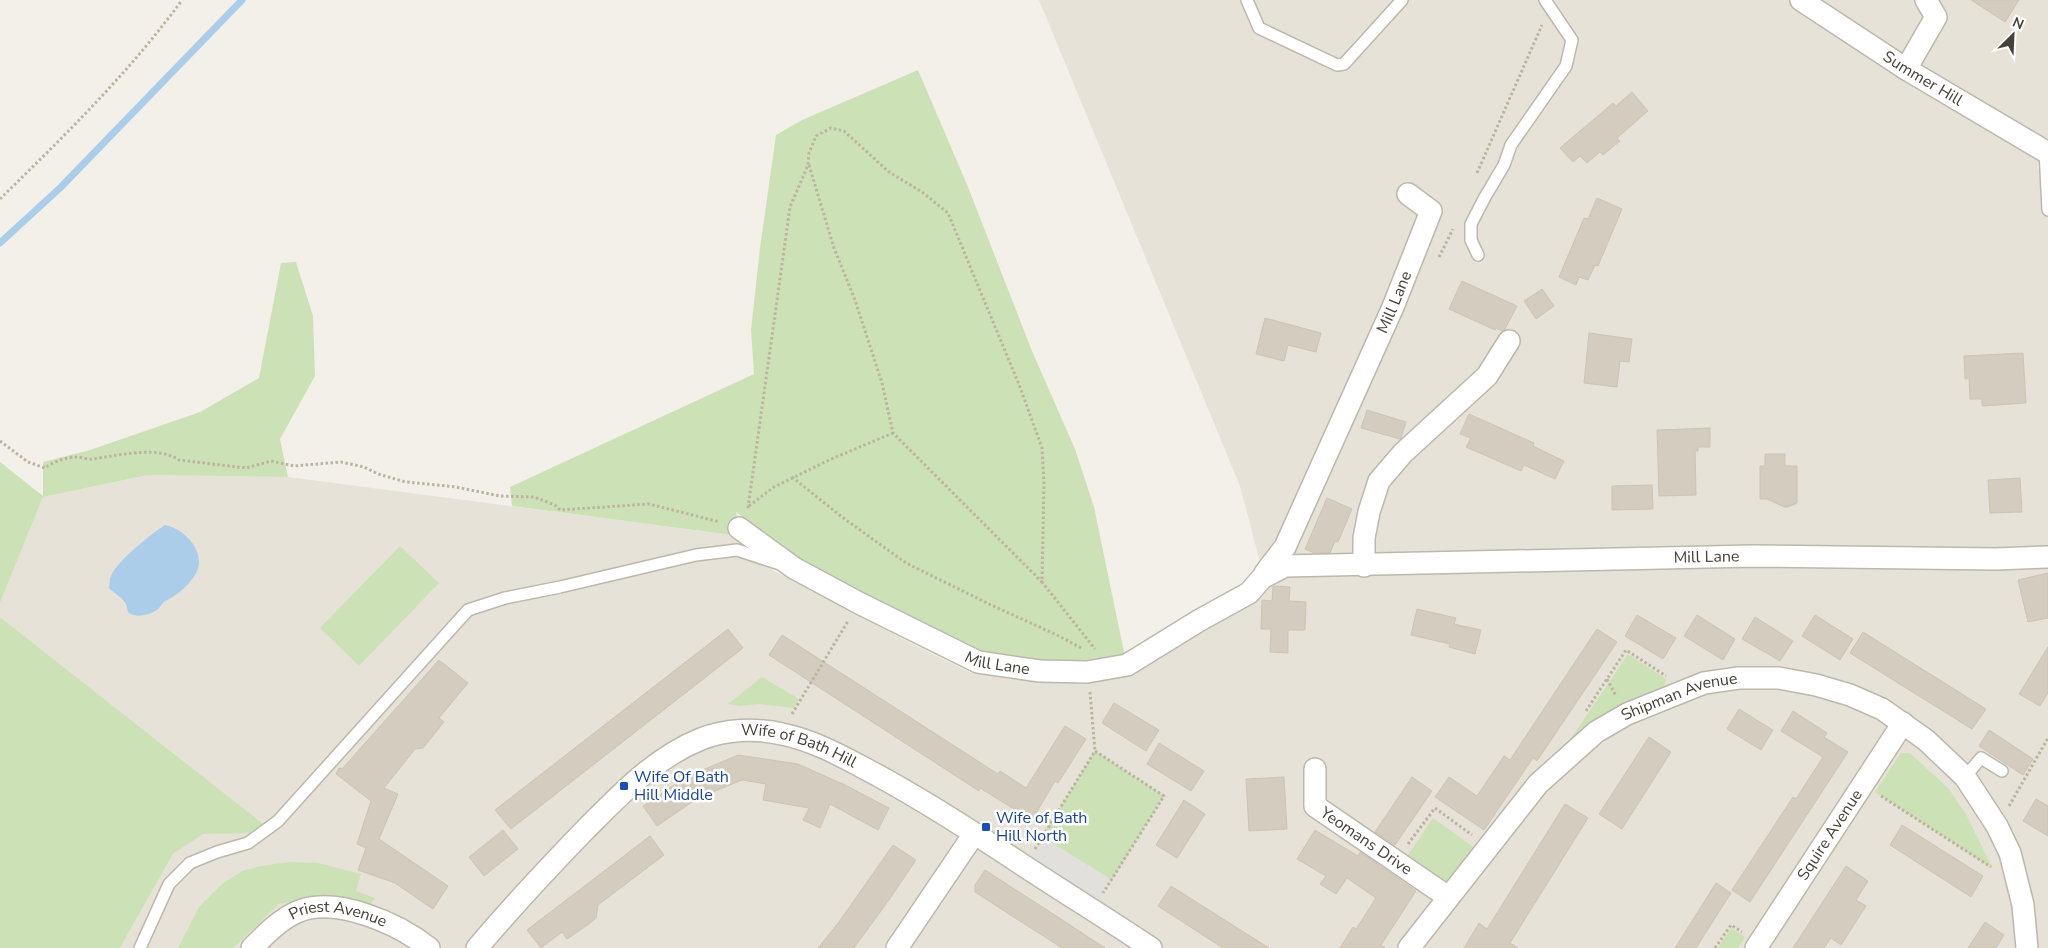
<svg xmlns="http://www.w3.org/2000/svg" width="2048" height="948" font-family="'Nunito Sans',sans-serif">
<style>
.residential{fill:#e6e2d7}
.green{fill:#cce2b6}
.parking{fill:#e1e0dd}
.water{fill:#abcde9}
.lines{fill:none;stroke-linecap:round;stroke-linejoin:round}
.stream{stroke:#abcde9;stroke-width:7}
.building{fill:#d3ccbf;stroke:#cdc4b3}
.service-casing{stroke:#bdb8ac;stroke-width:14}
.minor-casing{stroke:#bdb8ac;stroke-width:24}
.path{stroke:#bdb49f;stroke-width:3;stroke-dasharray:2.5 2.5;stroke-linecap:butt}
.service{stroke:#fff;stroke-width:11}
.minor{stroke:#fff;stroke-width:21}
.transit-dot{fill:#1a4fb4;stroke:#fff;stroke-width:2}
.labels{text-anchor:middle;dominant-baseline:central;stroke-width:5;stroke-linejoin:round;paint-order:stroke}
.street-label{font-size:16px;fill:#454138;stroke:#fff}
.transit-label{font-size:16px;fill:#164399;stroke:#fff;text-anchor:start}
</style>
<rect width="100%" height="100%" fill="#f2f0e9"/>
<!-- residential -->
<polygon class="residential" points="1039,0 2048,0 2048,135 2037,168 2048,174 2048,948 120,948 173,854 202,834 274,832 0,617 0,603 43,497 148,475 288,477 740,536 774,571 916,646 971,673 1037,679 1108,678 1145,668 1209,628 1253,597 1265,581 1240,486"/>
<!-- green -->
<g class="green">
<polygon points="918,70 968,187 1032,351 1075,449 1094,507 1125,657 1066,667 978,654 807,564 736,512 740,536 512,506 510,487 754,374 751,330 760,248 776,135 802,120"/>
<polygon points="296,262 313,316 315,376 280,439 288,477 148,475 43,497 0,603 0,462 43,496 43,462 90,450 200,412 259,378 281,263"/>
<polygon points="400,546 439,583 359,666 320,628"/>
<polygon points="0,617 275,833 203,834 173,854 120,948 0,948"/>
<polygon points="1628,654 1666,679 1664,687 1643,696 1572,742 1570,740"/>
<polygon points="762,677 799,699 794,708 758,704 740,706 728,704"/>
<polygon points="1095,751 1164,796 1112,880 1042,837"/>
<polygon points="1901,753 1910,753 1949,789 1967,816 1993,869 1875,792"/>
<polygon points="1433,818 1476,849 1444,890 1404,861"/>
<polygon points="289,862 318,863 361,874 356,891 375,898 370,905 316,897 279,904 233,948 178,948 199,907 222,884 242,871 261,866"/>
<polygon points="1731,928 1745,937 1738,948 1718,948"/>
</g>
<!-- parking -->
<polygon class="parking" points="1042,837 1112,880 1093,909 1024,866"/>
<!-- water -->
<path class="water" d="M165,525C181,528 199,544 199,562C199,578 177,596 165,601C162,603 160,608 157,610C151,614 138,618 131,614C126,612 128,608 126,604C123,598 114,593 109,588C110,584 109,580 111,576C117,561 151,534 165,525Z"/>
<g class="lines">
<!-- stream -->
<polyline class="stream" points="0,243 60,188 242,0"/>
</g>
<!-- building -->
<g class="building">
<polygon points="1971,0 2019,0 2005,22"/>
<polygon points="1632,92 1648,111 1617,138 1620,141 1603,155 1600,152 1587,163 1580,156 1573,162 1560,148 1613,103 1616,106"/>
<polygon points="1597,198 1622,209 1598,266 1595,265 1588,280 1579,277 1576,285 1559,277 1584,218 1588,219"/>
<polygon points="1462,281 1517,306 1505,329 1502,331 1496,328 1495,330 1449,309"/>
<polygon points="1542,289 1554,306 1536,319 1524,301"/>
<polygon points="1265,318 1321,333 1316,352 1288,345 1284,361 1256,354"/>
<polygon points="1589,333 1632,339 1629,362 1620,361 1617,387 1584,383"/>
<polygon points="2023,353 2026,403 1982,406 1982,399 1970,399 1969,378 1965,379 1964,356"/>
<polygon points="1367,410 1406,422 1401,438 1400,439 1361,428"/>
<polygon points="1469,414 1534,443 1533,446 1564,461 1555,479 1524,465 1521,471 1466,447 1471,438 1460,434"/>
<polygon points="1710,428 1710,447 1698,447 1698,451 1695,451 1696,495 1659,496 1657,430"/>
<polygon points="1765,454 1785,454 1785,466 1797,466 1797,503 1788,507 1784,507 1767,499 1760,499 1760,466 1765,466"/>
<polygon points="2020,478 2022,512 1990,513 1988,480"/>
<polygon points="1652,485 1653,509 1612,510 1612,486"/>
<polygon points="1327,498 1352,509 1338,542 1335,541 1330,553 1314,553 1305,549"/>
<polygon points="2048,573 2048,618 2028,622 2018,580"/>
<polygon points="1273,586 1290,587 1289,601 1306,602 1305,630 1288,630 1288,653 1270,652 1271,629 1261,629 1262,600 1272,601"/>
<polygon points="1417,609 1456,618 1454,624 1481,630 1475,654 1449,647 1450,644 1411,635"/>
<polygon points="1637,615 1676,638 1663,659 1625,636"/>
<polygon points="1697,615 1735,639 1723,660 1684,636"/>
<polygon points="1815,615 1853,639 1840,660 1802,636"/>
<polygon points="1755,617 1793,641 1780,661 1742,639"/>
<polygon points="728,629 743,648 511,829 495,810"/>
<polygon points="1597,629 1617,642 1537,761 1533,758 1484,830 1435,797 1449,777 1477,796 1504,756 1510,760"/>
<polygon points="1863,632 1986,709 1972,729 1850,653"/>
<polygon points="782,635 998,774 1000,771 1026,788 1065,726 1086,739 1058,783 1055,781 1032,820 980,788 979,791 769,655"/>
<polygon points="2048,647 2048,693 2040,706 2019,694"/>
<polygon points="439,660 468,683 439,718 444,722 423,748 415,749 384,788 398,794 379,839 448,886 433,909 395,883 358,870 366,848 357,844 371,801 336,774 339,768 342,769"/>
<polygon points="1114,703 1159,730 1146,751 1102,723"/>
<polygon points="1739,709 1773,730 1761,750 1727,729"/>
<polygon points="1793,711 1827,733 1824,737 1848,752 1750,902 1732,890 1793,797 1796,799 1823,757 1781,731"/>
<polygon points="1989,730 2033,759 2023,775 1979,746"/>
<polygon points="1649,737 1671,752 1622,829 1599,814"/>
<polygon points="1159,743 1204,771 1191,791 1147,764"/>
<polygon points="738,755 798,764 845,785 889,808 878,830 830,804 820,828 803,820 809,808 763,800 766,784 742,780 698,798 657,826 643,806 686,777"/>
<polygon points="1284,777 1287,829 1249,831 1246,779"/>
<polygon points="1412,777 1432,791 1395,845 1375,832"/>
<polygon points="2036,799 2048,806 2048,836 2023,821"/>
<polygon points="1184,800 1205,814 1177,858 1156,845"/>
<polygon points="1565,804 1588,818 1510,943 1518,948 1464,948 1479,923 1487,929"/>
<polygon points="1902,825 1983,876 1971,897 1890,845"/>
<polygon points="503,830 518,849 484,876 469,857"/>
<polygon points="1315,830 1358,856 1360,852 1416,891 1381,945 1385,948 1340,948 1353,927 1356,929 1376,898 1347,878 1336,894 1320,884 1326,876 1297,859"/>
<polygon points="650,836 664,855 598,905 596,918 589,924 567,939 562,932 541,948 527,930"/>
<polygon points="893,845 916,860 891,897 854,948 818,948 839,922"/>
<polygon points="1846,866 1868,881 1856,900 1866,906 1841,945 1831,938 1824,948 1793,948"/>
<polygon points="985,870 1064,921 1105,948 1062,948 1009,914 975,892 975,885"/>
<polygon points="1716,883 1731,893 1696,948 1675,948"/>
<polygon points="1171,886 1231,924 1269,948 1223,948 1158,906"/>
<polygon points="1985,922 2004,935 1996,948 1968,948"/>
</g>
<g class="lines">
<defs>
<g id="service">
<polyline points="1247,0 1259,28 1337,65 1344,64 1402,0"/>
<polyline points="2045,151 2048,210"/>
<polyline points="1478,255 1471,240 1471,224 1485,197 1504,165 1511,145 1566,66 1572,40 1545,0"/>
<polyline points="1965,777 1981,758 2002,771"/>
<polyline points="140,948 169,884 190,863 217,852 248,843 278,821 468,610 505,598 560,587 696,555 737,550 777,563"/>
</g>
<g id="minor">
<path id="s1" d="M1801,0L1906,69L2048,153"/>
<polyline points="1906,69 1936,17 1926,0"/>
<path id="s2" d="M739,528L794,568L859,603L978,662L1040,671L1087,672L1127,665L1200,620L1249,593L1262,578L1285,566L1753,556L1996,559L2048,557"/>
<polyline points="1364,566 1364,538 1369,512 1379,481 1403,453 1487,376 1509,341"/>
<path id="s3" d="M1265,573L1285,547L1393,307L1431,211L1408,194"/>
<path id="s4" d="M1315,769V806L1448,897"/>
<path id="s5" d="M252,948C265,935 279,920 297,912C335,895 399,924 429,948"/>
<path id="s6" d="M477,948C512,907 548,868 585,830C620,795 654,758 701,739C726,729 756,728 782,734C811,740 836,753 862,767C912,793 959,823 1006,854C1054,886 1103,916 1151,948"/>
<polyline points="897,948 974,834"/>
<path id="s7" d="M1409,948L1538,784L1596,732L1627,714L1704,683L1739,678H1779L1816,685L1850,695L1882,709L1926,740L1965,777L1997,826L2010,853L2023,905L2027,948"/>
<path id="s8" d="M1756,948L1903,723"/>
</g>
</defs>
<!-- service casing -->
<use href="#service" class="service-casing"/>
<!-- minor casing -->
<use href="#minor" class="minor-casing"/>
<!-- path -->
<g class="path">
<polyline points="809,165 834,248 855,300 882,383 893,433 1042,582"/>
<polyline points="1477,173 1542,25"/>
<path d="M0,199C64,136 129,73 182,0"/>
<polyline points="1439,257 1453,229"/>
<path d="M0,441L28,462L45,468C52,462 67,457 77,457C82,457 87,460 92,459C116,456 158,445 179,460L246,468L271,461L294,466L341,462L364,467L378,474L406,482L456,487L500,496L534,497L555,505L560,510L649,504L720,522"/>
<polyline points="792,477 842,517 906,563 989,604 1059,636 1083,649"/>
<polyline points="749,506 774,487 829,460 893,433"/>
<polyline points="748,508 790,207 808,165 809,153 816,136 831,128 844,131 889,172 922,192 948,213 1020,387 1042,448 1044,483 1042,582 1095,649"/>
<polyline points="1607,679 1616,696"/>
<polyline points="1090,692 1095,751"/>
<polyline points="1586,711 1626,650 1666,676"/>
<polyline points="792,714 848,621"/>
<polyline points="1881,796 1991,867"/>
<polyline points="2009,806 2048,738"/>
<polyline points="1408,844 1435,808 1472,835"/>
<polyline points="1035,849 1095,751 1164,796 1103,893"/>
<polyline points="1715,948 1731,925 1742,932"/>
</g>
<!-- service -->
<use href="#service" class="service"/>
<!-- minor -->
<use href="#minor" class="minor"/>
</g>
<!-- markers -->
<g class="transit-dot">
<rect x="619" y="781" width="10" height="10" rx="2.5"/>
<rect x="981" y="822" width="10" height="10" rx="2.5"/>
</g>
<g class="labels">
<!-- street labels -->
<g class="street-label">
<text stroke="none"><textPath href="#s1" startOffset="145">Summer Hill</textPath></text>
<text stroke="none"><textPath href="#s3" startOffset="301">Mill Lane</textPath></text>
<text stroke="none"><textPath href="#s2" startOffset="1034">Mill Lane</textPath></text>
<text stroke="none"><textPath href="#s2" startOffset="294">Mill Lane</textPath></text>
<text stroke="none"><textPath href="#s7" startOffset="378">Shipman Avenue</textPath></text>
<text stroke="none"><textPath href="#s6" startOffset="410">Wife of Bath Hill</textPath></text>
<text stroke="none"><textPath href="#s8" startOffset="135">Squire Avenue</textPath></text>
<text stroke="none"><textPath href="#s4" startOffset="99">Yeomans Drive</textPath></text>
<text stroke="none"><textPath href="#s5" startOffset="100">Priest Avenue</textPath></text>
</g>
<!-- transit labels -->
<g class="transit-label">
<text x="634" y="777">Wife Of Bath<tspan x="634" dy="18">Hill Middle</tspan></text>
<text x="996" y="818">Wife of Bath<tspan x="996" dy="18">Hill North</tspan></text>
</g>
</g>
<!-- north arrow -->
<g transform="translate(2013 35) rotate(24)" stroke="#ffffff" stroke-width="4" paint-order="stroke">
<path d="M0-4L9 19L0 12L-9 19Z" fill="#454138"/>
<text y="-8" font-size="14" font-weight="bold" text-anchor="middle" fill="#454138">N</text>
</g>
</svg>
